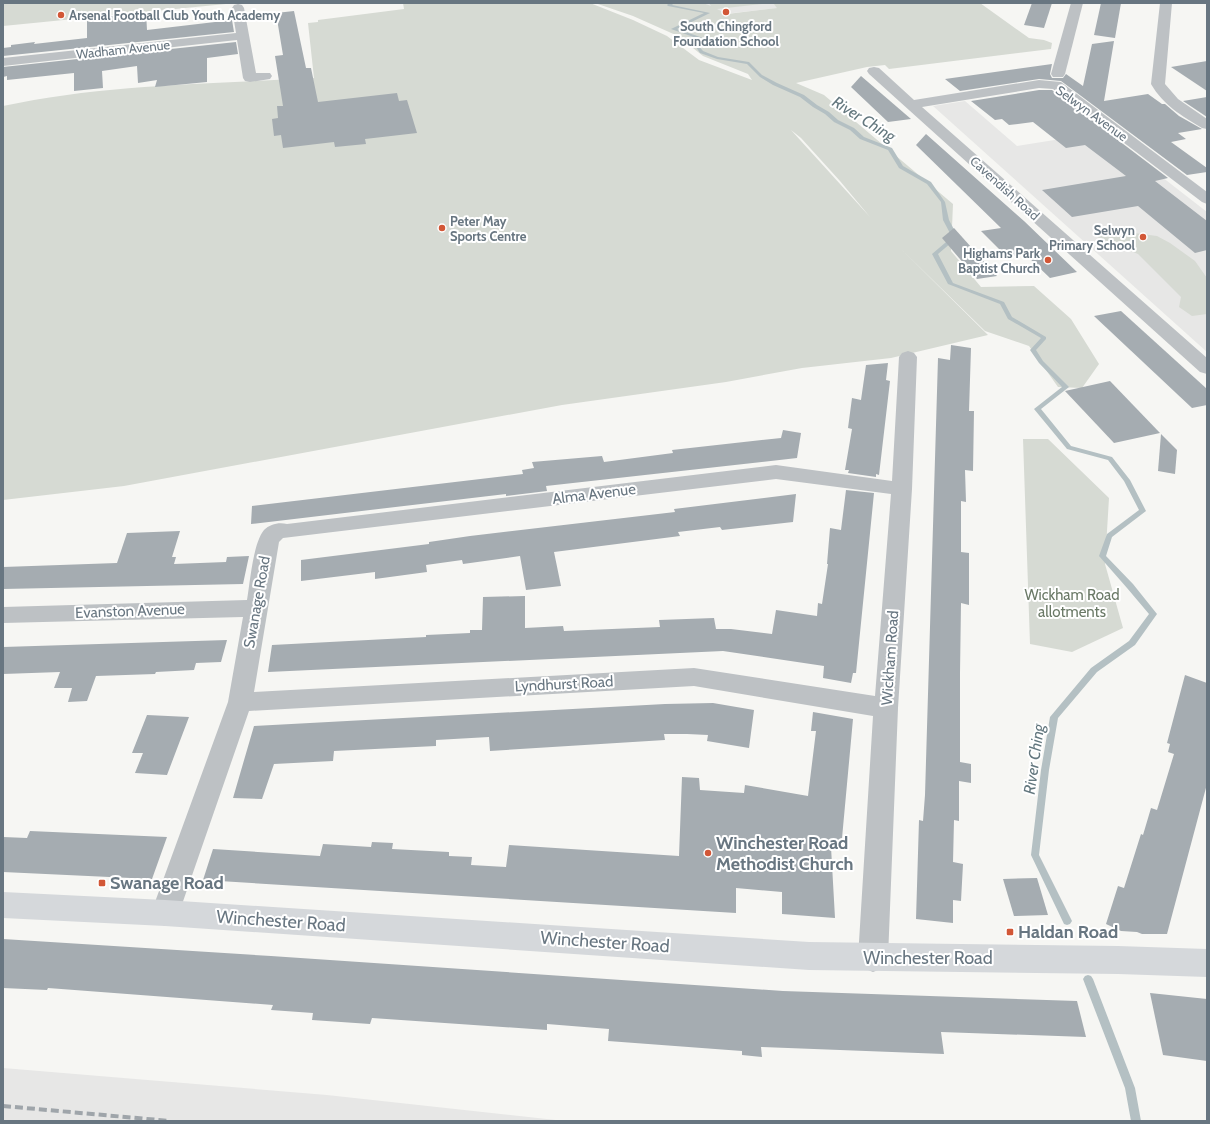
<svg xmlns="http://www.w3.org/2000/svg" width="1210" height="1124" font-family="Cabin,sans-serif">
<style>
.built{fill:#e7e7e6}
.green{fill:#d6dad3;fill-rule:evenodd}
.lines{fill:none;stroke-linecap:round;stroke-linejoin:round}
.stream{fill:#b4c0c3;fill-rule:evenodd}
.building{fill:#a5acb1}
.minor{fill:#bdc1c4;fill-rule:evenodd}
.major{fill:#d5d8db;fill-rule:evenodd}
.rail{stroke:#9fa5aa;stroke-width:4;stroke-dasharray:8 4;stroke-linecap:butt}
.poi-dot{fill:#d25737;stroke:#fff;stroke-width:1.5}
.labels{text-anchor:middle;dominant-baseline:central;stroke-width:4;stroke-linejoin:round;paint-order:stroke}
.far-poi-label{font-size:13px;font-weight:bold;fill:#687681;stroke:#fff;text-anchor:start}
.far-street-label{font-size:13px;fill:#687681;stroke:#fff}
.street-label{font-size:15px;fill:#687681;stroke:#fff}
.park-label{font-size:15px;fill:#6a7966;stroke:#fff}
.water-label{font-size:16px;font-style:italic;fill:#63777e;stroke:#fff}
.near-poi-label{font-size:18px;font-weight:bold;fill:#687681;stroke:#fff;text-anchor:start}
.near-street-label{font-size:18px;fill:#687681;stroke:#fff}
</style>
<rect width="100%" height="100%" fill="#f6f6f3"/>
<!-- built -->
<g class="built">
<polygon points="680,3 773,3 778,8 716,15"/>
<polygon points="965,101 1017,146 1104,132 1207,212 1207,352 933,106"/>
<polygon points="3,1068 327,1095 565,1121 3,1121"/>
</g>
<!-- green -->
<g class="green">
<polygon points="3,3 236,3 3,26"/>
<path d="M403,3H590L633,20L667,36L699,60L752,80L748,74L703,56L678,36L633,16L595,3H703L711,6L709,3H771L717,9L727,14L777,8L773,3H980L1029,38L1044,40L1052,43L1051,49L889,69L885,65L867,67L796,83L824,95L953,204L951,251L981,287L1034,286L1071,319L1099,364L1082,388L1058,387L1029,346L985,331L900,248L988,335L891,358L802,368L726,382L562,405L124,486L3,500V106C104,84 211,84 314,78L308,23L318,22V20L404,9ZM791,130L801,138L840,181L870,217Z"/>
<polygon points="1103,230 1111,230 1157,236 1170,243 1195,261 1207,278 1207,314 1192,316 1179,307 1181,297 1138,254 1097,237 1098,232"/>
<polygon points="1023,439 1048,439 1109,498 1105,564 1123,628 1072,652 1030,644"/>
</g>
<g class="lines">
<!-- stream -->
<g class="stream">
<polygon points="669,3 674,3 672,5 710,13 677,29 706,39 707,40 704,43 698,45 703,51 718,57 749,62 762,75 777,83 804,95 817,105 829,112 838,120 854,128 864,137 892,148 903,166 931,182 945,202 949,220 958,237 938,254 953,283 1004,302 1012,317 1046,337 1046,339 1036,350 1043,361 1069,387 1041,409 1071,446 1112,457 1130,480 1146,511 1112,537 1106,556 1133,584 1157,614 1135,645 1097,672 1058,718 1049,770 1039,855 1072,921 1070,924 1067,925 1064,924 1031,855 1041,770 1050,717 1091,668 1129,641 1149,614 1127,588 1099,556 1107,534 1139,510 1124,481 1108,460 1067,449 1034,409 1062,387 1039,363 1030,350 1041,338 1008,319 1000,304 948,284 932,254 952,237 943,220 941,202 927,184 899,168 888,150 860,139 850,130 834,122 825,114 813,107 800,97 773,85 760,77 747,64 717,59 700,53 694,44 702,40 671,29 704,13 668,6 667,5"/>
<polygon points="1088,975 1091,976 1093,979 1135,1088 1141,1121 1131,1121 1125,1088 1083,979 1085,976"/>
</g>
</g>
<!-- building -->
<g class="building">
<polygon points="1032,3 1052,3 1044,28 1024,25"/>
<polygon points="1101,3 1121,3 1115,38 1094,35"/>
<polygon points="294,11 306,68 311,68 318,102 397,93 399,101 407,100 417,133 365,139 366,144 335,147 334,142 283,148 281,135 274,136 272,119 278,118 277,106 283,106 275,56 283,55 276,13"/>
<polygon points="146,12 147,30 232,20 234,32 3,56 3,48 11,47 11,45 35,42 34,44 87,38 87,19"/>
<polygon points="1114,41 1104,101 1148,94 1162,104 1165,104 1179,116 1202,129 1178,133 1186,139 1171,142 1207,168 1207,172 1187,175 1061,81 1039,79 960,91 945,79 1052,64 1050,74 1052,78 1063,78 1066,74 1083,86 1092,44"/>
<polygon points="236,42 238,54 207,58 207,82 155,87 157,80 138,83 137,66 102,71 103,88 74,91 74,73 7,80 7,76 3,77 3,67"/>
<polygon points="1207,61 1207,91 1171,67"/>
<polygon points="861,76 911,119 888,122 851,87"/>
<polygon points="1039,90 1052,90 1168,178 1155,181 1207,221 1207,250 1195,253 1138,206 1072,217 1042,190 1126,176 1085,145 1066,148 1033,122 1009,125 1002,119 995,120 971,101"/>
<polygon points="1207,97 1207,117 1183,101"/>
<polygon points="926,134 1024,221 1077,272 1050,278 1025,254 1007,257 981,231 1001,228 916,145"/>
<polygon points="954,228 997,276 977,279 942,238"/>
<polygon points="1121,311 1207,389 1207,405 1192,408 1094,316"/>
<polygon points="951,345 971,348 969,411 974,411 973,471 965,470 966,502 961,501 961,552 969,553 969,605 961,603 960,673 960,762 971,764 971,783 959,781 959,821 954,820 953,862 963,864 961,901 953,900 953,923 916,919 919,820 923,821 925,795 938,358 950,360"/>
<polygon points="888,363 886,380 890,381 879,475 876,474 876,477 848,473 849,470 845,470 852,429 848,428 852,398 861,400 866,365"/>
<polygon points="1110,381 1160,433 1114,443 1065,391"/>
<polygon points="783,430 801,433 797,458 546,486 547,491 506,496 506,494 251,524 252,506 523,474 522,470 534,468 532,462 602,456 604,462 673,453 672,450 781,438"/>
<polygon points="1161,434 1177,450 1175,474 1158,471"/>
<polygon points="846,490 874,493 856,673 853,673 851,683 823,678 824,666 723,651 268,672 272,645 426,637 426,635 470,633 470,630 482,630 483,597 525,596 525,628 563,626 564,631 660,627 659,620 714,618 716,629 731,629 772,634 776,610 817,616 818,603 822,604 828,564 827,564 830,528 841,530"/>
<polygon points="796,494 793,522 722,530 720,527 678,532 680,536 554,552 561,586 526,590 520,556 463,564 462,560 426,565 427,572 375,579 375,572 301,581 301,560 429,544 429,542 470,536 675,512 674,509"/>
<polygon points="180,531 172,557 176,557 174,564 226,562 227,557 249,556 243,584 3,589 3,567 117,563 127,533"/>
<polygon points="227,640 221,662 196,663 194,670 156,672 155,674 96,676 87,701 68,702 72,688 54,688 60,672 3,674 3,647"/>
<polygon points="1185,675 1207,683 1207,784 1167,934 1142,934 1137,932 1121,931 1106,924 1118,886 1124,888 1141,834 1143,835 1151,808 1157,810 1174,754 1168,752 1170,744 1167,743"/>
<polygon points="713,703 754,710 749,748 707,741 708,735 687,734 664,734 665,740 490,751 489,737 436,740 436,746 334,751 333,761 274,764 262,799 233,798 254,726 665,704"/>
<polygon points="813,712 853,719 841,849 831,847 835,918 782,914 782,892 736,888 736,913 203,880 213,849 320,856 323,844 371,847 372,842 393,843 392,849 449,852 449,856 472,857 471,865 506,867 509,845 679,856 682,777 699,778 700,790 744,793 745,785 808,796 816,731 811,731"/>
<polygon points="147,715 189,717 167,775 135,773 143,753 132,753"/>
<polygon points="30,831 121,835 167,837 152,879 3,872 3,837 27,838"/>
<polygon points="1037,878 1048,915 1014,916 1003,879"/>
<polygon points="3,939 271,956 783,991 1077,1001 1086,1037 941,1032 944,1054 761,1047 762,1057 742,1055 742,1051 608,1041 609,1029 547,1024 547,1030 372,1018 370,1024 312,1020 313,1013 271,1010 273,1005 48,988 47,990 3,988"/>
<polygon points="1150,993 1207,999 1207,1061 1163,1055"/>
</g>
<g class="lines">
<!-- minor -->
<g class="minor">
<polygon points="1071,3 1083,3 1065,74 1063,77 1053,77 1051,74"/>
<path d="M1160,3H1172L1165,84L1178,99L1207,119V129L1202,128C1182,116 1163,105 1151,84Z"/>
<polygon points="238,4 242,5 244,8 256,73 270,73 272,76 270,79 250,82 245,81 243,78 237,40 3,66 3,58 236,33 232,8 234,5"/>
<polygon points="874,67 879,68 914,100 1039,80 1061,82 1207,192 1207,204 1202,202 1053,89 1039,88 922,107 1207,358 1207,374 1200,372 869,74 867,71 869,68"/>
<path d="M908,351L914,353L917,357L912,489L898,708L888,958L883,968L873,972L863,968L858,958L873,716L694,686L249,711L179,913L175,922L165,926L155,922L151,913L228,702L243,617L3,623V607L247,600C250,583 253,543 264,530C270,524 279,522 287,524L776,465L892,481L899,357L902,353ZM776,479L891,494L875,696L694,668L254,692L279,542L283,538Z"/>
</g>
<!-- major -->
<polygon class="major" points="3,892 165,900 809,942 1118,946 1207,949 1207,977 1118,974 809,970 165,926 3,918"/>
<!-- rail -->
<polyline class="rail" points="3,1106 170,1121"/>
</g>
<!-- markers -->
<g class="poi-dot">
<circle cx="726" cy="12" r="4"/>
<circle cx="61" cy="15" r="4"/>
<circle cx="442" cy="228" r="4"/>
<circle cx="1143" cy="237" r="4"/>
<circle cx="1048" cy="260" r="4"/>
<circle cx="708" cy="853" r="4"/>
<rect x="98" y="879" width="8" height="8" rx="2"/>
<rect x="1006" y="928" width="8" height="8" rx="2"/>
</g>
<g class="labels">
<!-- far-poi labels -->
<g class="far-poi-label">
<text x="69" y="15">Arsenal Football Club Youth Academy</text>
<text x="726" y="26" text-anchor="middle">South Chingford<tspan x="726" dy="15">Foundation School</tspan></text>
<text x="450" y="221">Peter May<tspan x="450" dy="15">Sports Centre</tspan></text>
<text x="1135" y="230" text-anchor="end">Selwyn<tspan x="1135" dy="15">Primary School</tspan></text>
<text x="1040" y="253" text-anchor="end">Highams Park<tspan x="1040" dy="15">Baptist Church</tspan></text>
</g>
<!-- far-street labels -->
<g class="far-street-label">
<text transform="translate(123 49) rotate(-6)">Wadham Avenue</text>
<text transform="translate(1092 113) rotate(36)">Selwyn Avenue</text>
<text transform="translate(1005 188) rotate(42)">Cavendish Road</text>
</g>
<!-- street labels -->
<g class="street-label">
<text transform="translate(594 494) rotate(-7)">Alma Avenue</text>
<text transform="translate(257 602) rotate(-80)">Swanage Road</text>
<text transform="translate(130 611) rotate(-2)">Evanston Avenue</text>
<text transform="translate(890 658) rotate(-86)">Wickham Road</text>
<text transform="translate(564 684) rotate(-3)">Lyndhurst Road</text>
</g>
<!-- park labels -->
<g class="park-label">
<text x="1072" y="595">Wickham Road<tspan x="1072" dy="17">allotments</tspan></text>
</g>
<!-- water labels -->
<g class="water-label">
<text transform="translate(864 119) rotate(32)">River Ching</text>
<text transform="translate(1034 759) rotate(-82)">River Ching</text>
</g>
<!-- near-poi labels -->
<g class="near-poi-label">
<text x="716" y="843">Winchester Road<tspan x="716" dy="21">Methodist Church</tspan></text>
<text x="110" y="883">Swanage Road</text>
<text x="1018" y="932">Haldan Road</text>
</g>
<!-- near-street labels -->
<g class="near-street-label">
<text transform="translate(281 921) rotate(4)">Winchester Road</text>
<text transform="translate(605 942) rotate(4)">Winchester Road</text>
<text x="928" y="958">Winchester Road</text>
</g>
</g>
<!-- border -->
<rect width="1210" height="1124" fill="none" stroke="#687681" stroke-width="8"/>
</svg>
